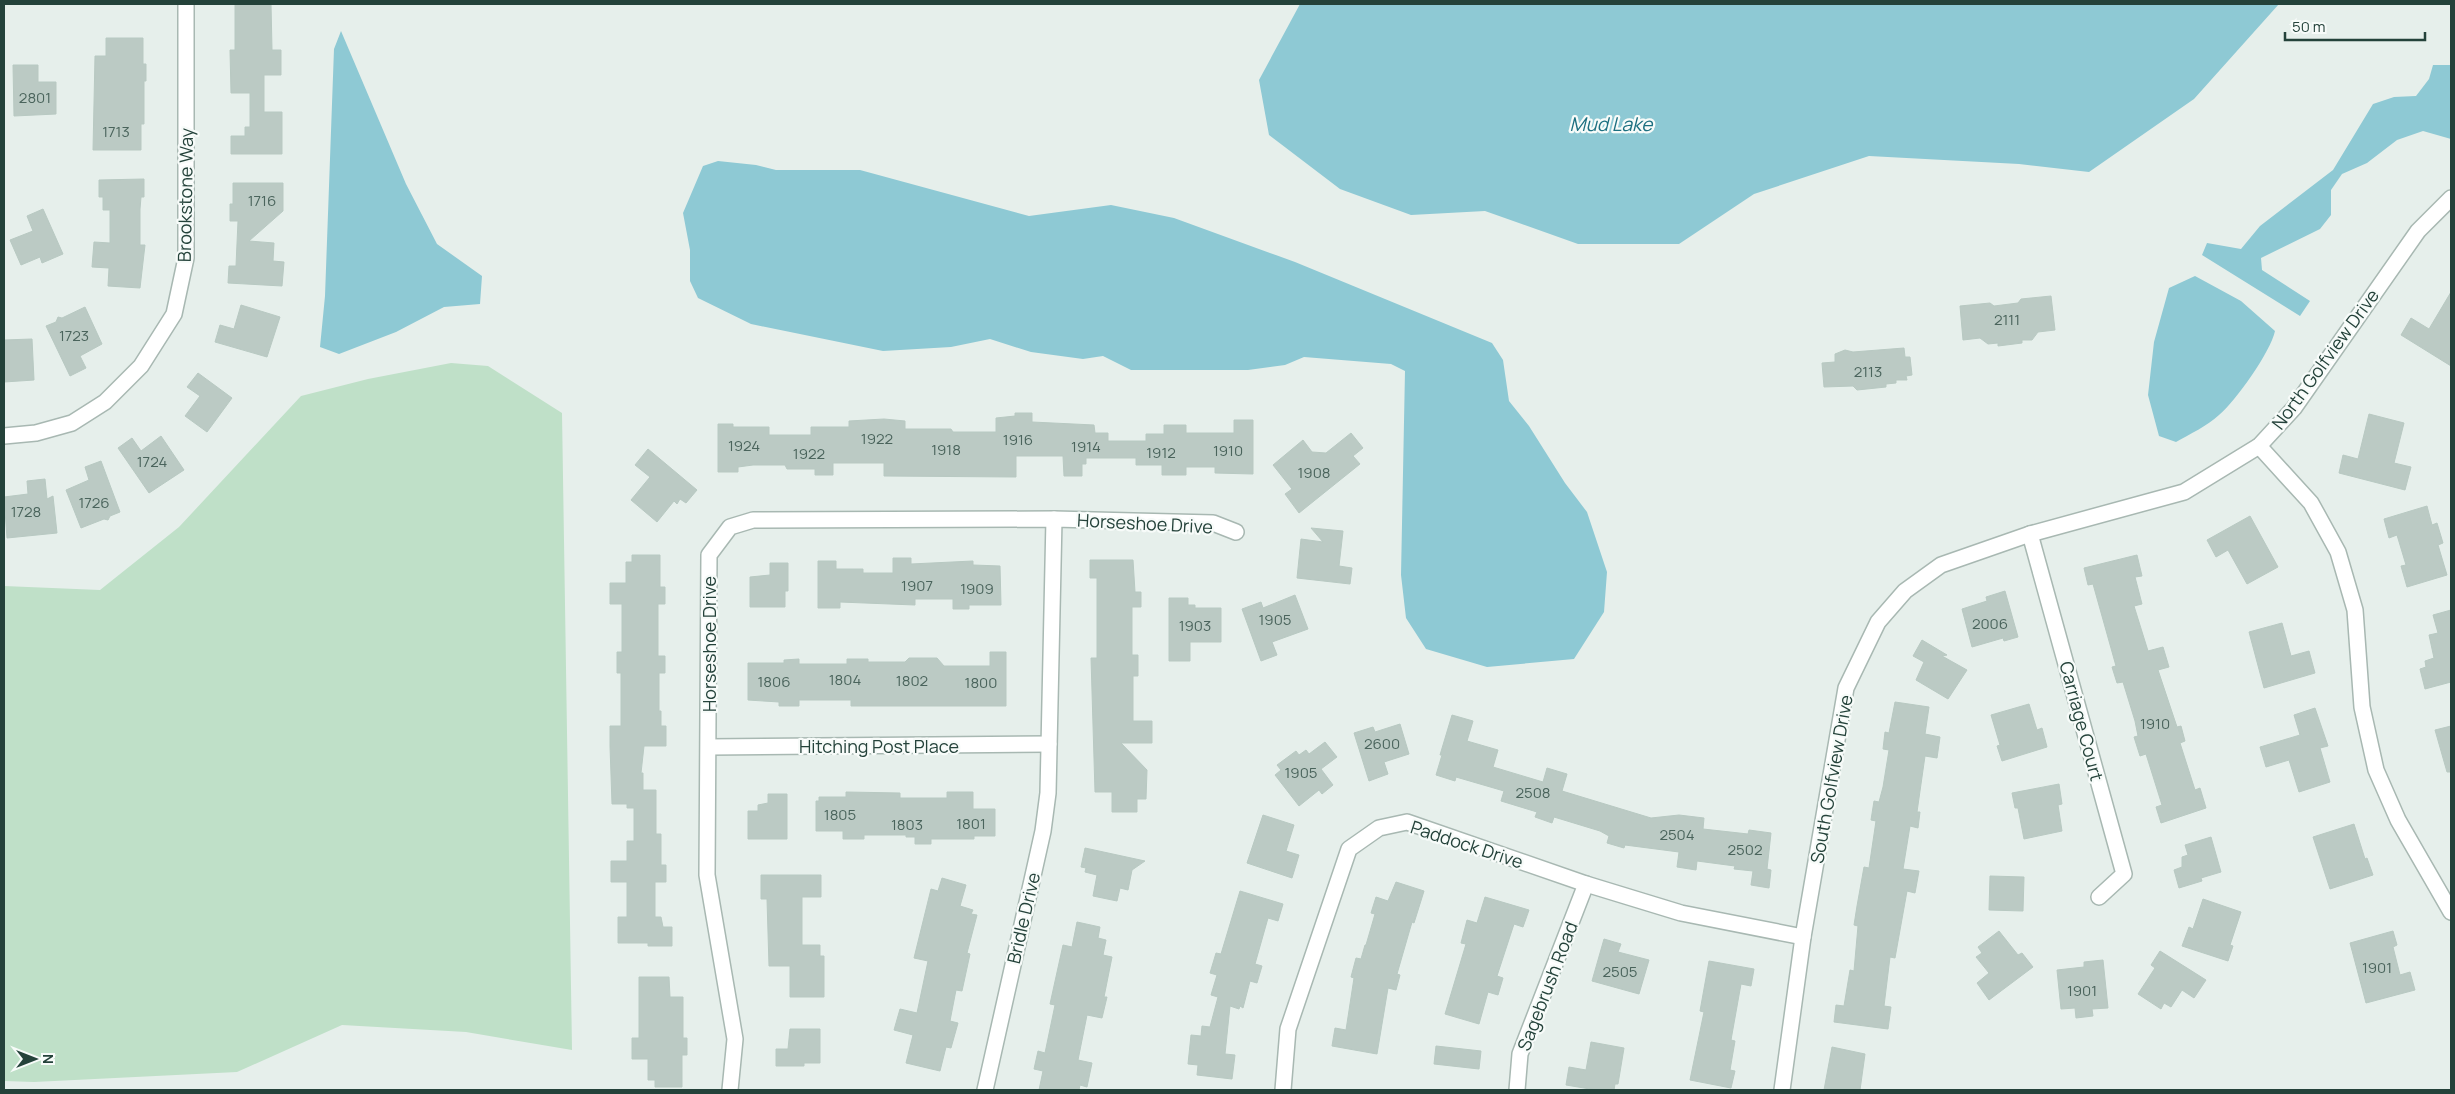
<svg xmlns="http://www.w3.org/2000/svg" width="2455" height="1094" font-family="Manrope,sans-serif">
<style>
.green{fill:#bfe0c8}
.water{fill:#8ec9d4}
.building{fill:#bbcac4;stroke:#b8c9c2}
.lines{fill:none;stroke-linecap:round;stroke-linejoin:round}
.minor-casing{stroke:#a8b8b2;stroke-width:18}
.minor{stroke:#fff;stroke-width:15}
.labels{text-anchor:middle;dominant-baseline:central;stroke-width:4.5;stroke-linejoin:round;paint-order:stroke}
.number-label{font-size:15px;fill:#4a645c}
.street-label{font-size:18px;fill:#24423a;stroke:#f7fbf9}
.water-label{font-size:19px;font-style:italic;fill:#1c6f80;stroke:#f7fbf9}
</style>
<rect width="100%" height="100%" fill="#e6efeb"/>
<!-- green -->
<polygon class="green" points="451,363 488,366 562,413 572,1050 466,1032 342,1025 237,1072 34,1082 4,1081 4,586 100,590 179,527 301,396 368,379"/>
<!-- water -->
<g class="water">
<polygon points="1300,4 2279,4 2194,99 2089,172 2019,164 1869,156 1754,194 1679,244 1578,244 1485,211 1411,215 1340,189 1269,135 1259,80"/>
<polygon points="341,31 406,184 437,244 482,276 480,304 444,307 396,332 339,354 320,347 325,296 334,49"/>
<polygon points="2433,65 2451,65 2451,139 2423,131 2397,140 2367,163 2342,174 2331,190 2331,215 2320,229 2261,258 2262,270 2310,301 2300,316 2202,255 2207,243 2241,249 2260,226 2333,170 2373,104 2394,97 2416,96 2429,79"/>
<polygon points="718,161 756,165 776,170 860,170 1029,216 1111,205 1174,218 1295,262 1492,343 1503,360 1509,401 1529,426 1565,483 1587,512 1607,572 1604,612 1574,659 1487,667 1426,649 1406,618 1401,575 1405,371 1391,364 1304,357 1285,365 1248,370 1131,370 1103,356 1083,359 1031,352 990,339 951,347 883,351 751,324 698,298 690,281 690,250 683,213 703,166"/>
<path d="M2195,276L2241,301L2275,331C2271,351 2236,401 2219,415C2207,426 2190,434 2176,442L2159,436L2148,395L2154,342L2169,288Z"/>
</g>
<!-- building -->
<g class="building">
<polygon points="235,4 271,4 272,50 281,50 281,75 264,75 264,112 282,112 282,154 231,154 231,136 245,136 245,127 250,127 250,93 231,93 230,50 235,50"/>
<polygon points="106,38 143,38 143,64 146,64 146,81 144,81 144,124 141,124 141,150 93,150 95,56 106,56"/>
<polygon points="13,65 38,65 38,82 56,82 56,114 14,116"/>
<polygon points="144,179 144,197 141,197 140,209 140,245 145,245 140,288 108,286 109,268 92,267 94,242 110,243 110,210 103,210 103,197 99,197 99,180"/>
<polygon points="233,183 283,183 283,211 249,241 274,243 273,261 284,262 282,286 228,283 229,266 236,266 238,221 230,221 230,204 233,204"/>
<polygon points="43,209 63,254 42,263 40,257 21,265 10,240 33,231 27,216"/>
<polygon points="2451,292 2451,366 2401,335 2411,318 2429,329"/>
<polygon points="2051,296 2055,330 2038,332 2032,340 2022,340 2022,343 1998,346 1998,343 1988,344 1980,338 1963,340 1960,306 1990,303 1994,306 2018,303 2021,299"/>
<polygon points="241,305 280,317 267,357 215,342 220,325 234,329"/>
<polygon points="85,307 102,344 80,356 86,368 70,376 46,326 56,322 58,317 62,318"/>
<polygon points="32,339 34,380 4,382 4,340"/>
<polygon points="1904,348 1905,357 1910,357 1912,375 1906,376 1907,380 1896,380 1896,383 1886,384 1886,387 1857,390 1853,386 1824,387 1822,363 1835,362 1835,354 1845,350 1853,352"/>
<polygon points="198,373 232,398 207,432 185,416 200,396 187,387"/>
<polygon points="1015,413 1032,413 1032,422 1094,425 1095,433 1108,433 1108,441 1146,441 1146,434 1164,434 1164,425 1186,425 1186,433 1234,433 1234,420 1253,420 1253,474 1215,473 1215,467 1186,467 1186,475 1162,475 1162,465 1136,465 1136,458 1086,458 1086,464 1082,464 1082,476 1064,476 1063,456 1016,456 1016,477 884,476 884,463 833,463 833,475 815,475 815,469 787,469 785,465 753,465 738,467 738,472 718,472 718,424 733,424 733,427 769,427 769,435 811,435 811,427 849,427 849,421 884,419 905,421 905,429 951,429 953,432 996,432 996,418 1015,416"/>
<polygon points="2369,414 2404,423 2394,463 2411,467 2405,490 2339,473 2343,455 2358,459"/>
<polygon points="1351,433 1363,448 1353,456 1360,464 1299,513 1285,494 1292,489 1273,465 1303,440 1312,452 1326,453"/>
<polygon points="161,436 184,470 149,493 118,448 132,438 141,451"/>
<polygon points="648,449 697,490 686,503 680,499 677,504 674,501 657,522 631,500 650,477 635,465"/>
<polygon points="101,461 120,512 110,516 108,520 104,519 81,528 66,490 89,480 85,467"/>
<polygon points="45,479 47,499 53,496 57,533 7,538 4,497 28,494 27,481"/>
<polygon points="2427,506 2432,525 2437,523 2443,543 2438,545 2447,575 2407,587 2401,566 2406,565 2397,535 2389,538 2384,519"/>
<polygon points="2250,516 2278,567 2247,584 2228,550 2216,557 2207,540"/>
<polygon points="1311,528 1343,531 1339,566 1352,568 1350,584 1297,578 1301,539 1323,542"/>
<polygon points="632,555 660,555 660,587 665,587 665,604 658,604 658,656 665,656 665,673 659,673 659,711 661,711 661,726 666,726 666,746 644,746 641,773 643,773 643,790 656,790 656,834 661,834 661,865 666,865 666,882 655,882 655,917 661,917 663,927 672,927 672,946 648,946 648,943 618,943 618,917 627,917 627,882 611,882 611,861 627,861 627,841 634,841 634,808 627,808 627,804 612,804 610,746 610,726 621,726 621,673 617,673 617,652 622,652 622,604 610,604 610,583 626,583 626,562 632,562"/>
<polygon points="2137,555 2142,576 2135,577 2142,604 2134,606 2148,651 2163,647 2169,667 2158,670 2177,727 2181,726 2185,741 2180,743 2195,790 2200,788 2206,808 2161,823 2156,807 2162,805 2146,754 2140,756 2134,737 2138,736 2135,721 2123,682 2117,683 2112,667 2116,666 2093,584 2088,585 2084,568"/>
<polygon points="893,558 911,558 911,564 973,561 973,565 1000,566 1001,605 969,605 969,609 953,609 953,599 915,599 915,605 840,602 840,608 818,608 818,561 836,561 836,569 863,569 863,573 893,573"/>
<polygon points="1090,560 1133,560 1135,592 1141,592 1141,607 1132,607 1132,655 1138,655 1138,676 1133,676 1133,721 1152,721 1152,743 1121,743 1147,770 1146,799 1137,799 1137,812 1112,812 1112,792 1095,792 1091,658 1097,658 1097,578 1090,578"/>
<polygon points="770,563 788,563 788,591 785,591 785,607 750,607 750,577 770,575"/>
<polygon points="2005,591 2018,637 2004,641 2003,638 1972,647 1962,609 1987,601 1986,597"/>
<polygon points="1295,595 1308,629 1272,642 1277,655 1261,661 1242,609 1261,602 1263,608"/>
<polygon points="1169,598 1188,598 1188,605 1195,605 1195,608 1221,608 1221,642 1190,642 1190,661 1169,661"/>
<polygon points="2451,610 2451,682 2425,689 2420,669 2426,667 2425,661 2434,658 2429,635 2438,633 2433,615"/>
<polygon points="2282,623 2291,656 2309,651 2315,673 2264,688 2249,632"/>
<polygon points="1922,640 1947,655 1942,656 1967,670 1948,699 1916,680 1924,662 1913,656"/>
<polygon points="990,652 1006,652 1006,706 851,706 851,700 799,700 799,706 779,706 779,702 748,700 748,663 784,663 784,660 799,659 799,664 847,664 847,659 868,659 868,662 905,662 909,658 937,658 944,666 990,666"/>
<polygon points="1895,702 1929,707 1925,734 1940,737 1937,758 1925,756 1917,812 1920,812 1918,828 1910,826 1903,869 1919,871 1915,893 1907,891 1895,958 1890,957 1884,1006 1891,1007 1888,1029 1834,1022 1836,1005 1844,1006 1850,970 1854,971 1858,926 1854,925 1857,906 1864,867 1869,868 1876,821 1871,820 1874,801 1879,802 1883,787 1889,750 1883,749 1885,732 1889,733"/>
<polygon points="2029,704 2037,730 2042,728 2047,747 2002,761 1997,746 2000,745 1991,715"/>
<polygon points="2315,708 2328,746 2320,748 2330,782 2299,792 2289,760 2266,767 2260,747 2300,735 2294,715"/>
<polygon points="1452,715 1473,721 1467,741 1498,750 1493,767 1543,782 1547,768 1567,774 1562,791 1651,818 1679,815 1704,818 1703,829 1748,834 1749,830 1771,833 1767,869 1771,870 1769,888 1751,885 1753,871 1734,869 1735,866 1697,861 1696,870 1677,867 1679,852 1625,845 1624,848 1607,843 1609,836 1600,831 1554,817 1552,823 1535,817 1537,812 1501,801 1504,791 1456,777 1455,781 1436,775 1442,755 1440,755"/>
<polygon points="1400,724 1409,754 1384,762 1388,774 1369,781 1354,733 1373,727 1375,732"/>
<polygon points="2451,726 2451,772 2447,772 2435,730"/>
<polygon points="1325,742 1337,757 1321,769 1333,785 1322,794 1319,790 1299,806 1275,775 1281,770 1277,765 1296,751 1299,755 1306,750 1309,754"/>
<polygon points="2059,784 2062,804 2058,805 2062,831 2024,839 2018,808 2015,808 2012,793"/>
<polygon points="846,792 900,793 900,798 947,798 947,792 973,792 973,809 995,809 995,836 974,836 974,839 931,839 931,844 915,844 915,837 906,837 906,835 864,835 864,839 843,839 843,831 816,831 816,801 819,801 819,797 846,797"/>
<polygon points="768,794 787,794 787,839 748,839 748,811 758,811 758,805 768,803"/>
<polygon points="1263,815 1294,825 1286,851 1299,855 1292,878 1247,863"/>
<polygon points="2354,824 2365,859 2367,858 2373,875 2330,889 2313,837"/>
<polygon points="2211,837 2221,872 2201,878 2202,881 2179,888 2174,870 2182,867 2182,857 2188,855 2185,845"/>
<polygon points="1085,848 1145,861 1132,870 1128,890 1120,888 1117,901 1093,896 1097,875 1085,872 1086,868 1081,867"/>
<polygon points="761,875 821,875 821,897 802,897 802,945 820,945 820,956 824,956 824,997 790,997 790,966 769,966 767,899 761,899"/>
<polygon points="1990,876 2024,877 2023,911 1989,910"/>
<polygon points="942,878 966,885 960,906 973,910 971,914 977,915 967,953 970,954 962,991 956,990 950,1021 958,1023 951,1048 946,1047 940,1071 906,1063 913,1035 894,1030 900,1009 917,1013 928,961 914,958 931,889 938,891"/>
<polygon points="1396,882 1424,891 1414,923 1412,922 1397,974 1400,975 1396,990 1388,988 1377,1054 1332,1046 1335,1028 1346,1030 1354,978 1351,977 1356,958 1361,959 1365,945 1366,945 1375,914 1371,913 1376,897 1388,901"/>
<polygon points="1240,891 1283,904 1278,921 1268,918 1255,964 1262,966 1257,983 1250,981 1243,1008 1240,1006 1239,1009 1230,1006 1225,1054 1235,1055 1232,1079 1197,1075 1198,1065 1188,1064 1191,1035 1201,1036 1202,1026 1210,1027 1218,997 1211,995 1217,975 1210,973 1216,953 1221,954"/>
<polygon points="1485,897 1529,910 1523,927 1514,924 1497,976 1503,978 1498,995 1488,992 1479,1024 1445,1014 1466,944 1461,943 1467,920 1477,923"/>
<polygon points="2203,899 2241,912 2230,945 2233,946 2228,961 2182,946 2189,927 2193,929"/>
<polygon points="1077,922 1100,927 1098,938 1106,940 1103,955 1112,957 1104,997 1107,997 1102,1018 1087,1015 1078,1060 1092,1063 1087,1087 1080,1085 1079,1090 1039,1090 1043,1071 1034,1069 1038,1051 1045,1053 1055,1005 1050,1004 1063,945 1072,947"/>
<polygon points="1999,931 2018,955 2022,953 2033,967 1989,1000 1977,983 1989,973 1976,957 1982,953 1978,947"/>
<polygon points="2393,931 2397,945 2393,947 2400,975 2410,972 2415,990 2366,1003 2350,943"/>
<polygon points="1604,939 1621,944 1618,952 1649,960 1639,994 1592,981"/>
<polygon points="2160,951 2206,980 2194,998 2182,990 2171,1007 2164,1003 2161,1009 2138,994 2155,968 2151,965"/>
<polygon points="2103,960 2108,1008 2092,1009 2093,1016 2076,1018 2075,1008 2061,1009 2057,970 2084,967 2084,962"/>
<polygon points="1709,961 1754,969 1751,986 1741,984 1731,1040 1735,1041 1730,1070 1735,1071 1731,1088 1690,1080 1704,1012 1700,1011"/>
<polygon points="639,977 669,977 670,997 683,997 683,1038 687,1038 687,1055 682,1055 682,1087 655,1087 655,1080 648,1080 648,1059 632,1059 632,1038 639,1038"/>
<polygon points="790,1029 820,1029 820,1063 804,1063 804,1066 776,1066 776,1049 788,1049"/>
<polygon points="1591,1042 1624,1048 1618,1084 1615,1084 1614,1090 1596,1090 1566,1085 1569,1067 1586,1070"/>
<polygon points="1436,1046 1481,1051 1479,1069 1434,1064"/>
<polygon points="1832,1047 1865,1054 1860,1090 1824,1090"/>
</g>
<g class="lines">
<defs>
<g id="minor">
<polyline points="4,436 36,433 72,423 105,402 141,366 174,314 186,258 186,4"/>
<polyline points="2259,446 2311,503 2338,552 2355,610 2362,707 2376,770 2398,820 2451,912"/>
<polyline points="2030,534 2124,874 2099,897"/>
<polyline points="709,747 1049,744"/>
<polyline points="730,1090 735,1039 707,875 709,555 730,527 753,520 1054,519 1213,523 1236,532"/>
<polyline points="985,1090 1043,831 1048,793 1054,519"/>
<polyline points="1283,1090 1288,1029 1349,849 1379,828 1407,822 1586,884 1681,913 1803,937"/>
<polyline points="1517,1090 1520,1054 1586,884"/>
<polyline points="1782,1090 1803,937 1846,688 1878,622 1905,591 1941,565 2030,534 2184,492 2259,446 2294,408 2418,231 2451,198"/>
</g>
</defs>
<!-- minor casing -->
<use href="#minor" class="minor-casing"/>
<!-- minor -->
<use href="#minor" class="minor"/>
</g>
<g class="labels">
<!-- number labels -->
<g class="number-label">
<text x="35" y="97">2801</text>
<text x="116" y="131">1713</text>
<text x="262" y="200">1716</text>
<text x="2007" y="319">2111</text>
<text x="74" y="335">1723</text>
<text x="1868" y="371">2113</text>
<text x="877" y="438">1922</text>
<text x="1018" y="439">1916</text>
<text x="744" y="445">1924</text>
<text x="1086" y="446">1914</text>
<text x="946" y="449">1918</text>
<text x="1228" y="450">1910</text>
<text x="1161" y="452">1912</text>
<text x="809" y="453">1922</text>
<text x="152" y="461">1724</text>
<text x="1314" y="472">1908</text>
<text x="94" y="502">1726</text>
<text x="26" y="511">1728</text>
<text x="917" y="585">1907</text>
<text x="977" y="588">1909</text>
<text x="1275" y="619">1905</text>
<text x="1990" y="623">2006</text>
<text x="1195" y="625">1903</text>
<text x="845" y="679">1804</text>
<text x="912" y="680">1802</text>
<text x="774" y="681">1806</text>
<text x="981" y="682">1800</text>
<text x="2155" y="723">1910</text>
<text x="1382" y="743">2600</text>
<text x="1301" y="772">1905</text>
<text x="1533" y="792">2508</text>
<text x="840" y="814">1805</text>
<text x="971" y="823">1801</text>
<text x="907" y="824">1803</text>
<text x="1677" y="834">2504</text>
<text x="1745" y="849">2502</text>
<text x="2377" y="967">1901</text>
<text x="1620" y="971">2505</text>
<text x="2082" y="990">1901</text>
</g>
<!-- street labels -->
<g class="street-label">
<text transform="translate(185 195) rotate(-89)">Brookstone Way</text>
<text transform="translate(2325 359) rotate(-54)">North Golfview Drive</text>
<text transform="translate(1145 523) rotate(3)">Horseshoe Drive</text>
<text transform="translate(709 644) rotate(-90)">Horseshoe Drive</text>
<text transform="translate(2082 721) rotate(75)">Carriage Court</text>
<text x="879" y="746">Hitching Post Place</text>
<text transform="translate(1831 779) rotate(-80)">South Golfview Drive</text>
<text transform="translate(1467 844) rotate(18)">Paddock Drive</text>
<text transform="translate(1023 918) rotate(-77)">Bridle Drive</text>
<text transform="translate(1547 986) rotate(-69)">Sagebrush Road</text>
</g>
<!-- water labels -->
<g class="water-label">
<text x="1611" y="124">Mud Lake</text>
</g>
</g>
<!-- border -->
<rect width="2455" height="1094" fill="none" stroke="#24423a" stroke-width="10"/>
<!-- north arrow -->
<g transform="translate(35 1059) rotate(90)" stroke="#f7fbf9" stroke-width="4" paint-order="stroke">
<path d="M0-4L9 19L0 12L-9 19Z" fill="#24423a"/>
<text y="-8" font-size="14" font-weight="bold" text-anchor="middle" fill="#24423a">N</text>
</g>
<!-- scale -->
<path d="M2285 32v8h140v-8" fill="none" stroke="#24423a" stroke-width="2.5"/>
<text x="2292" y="32" font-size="15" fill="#24423a" stroke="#f7fbf9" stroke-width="4" paint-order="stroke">50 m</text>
</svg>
